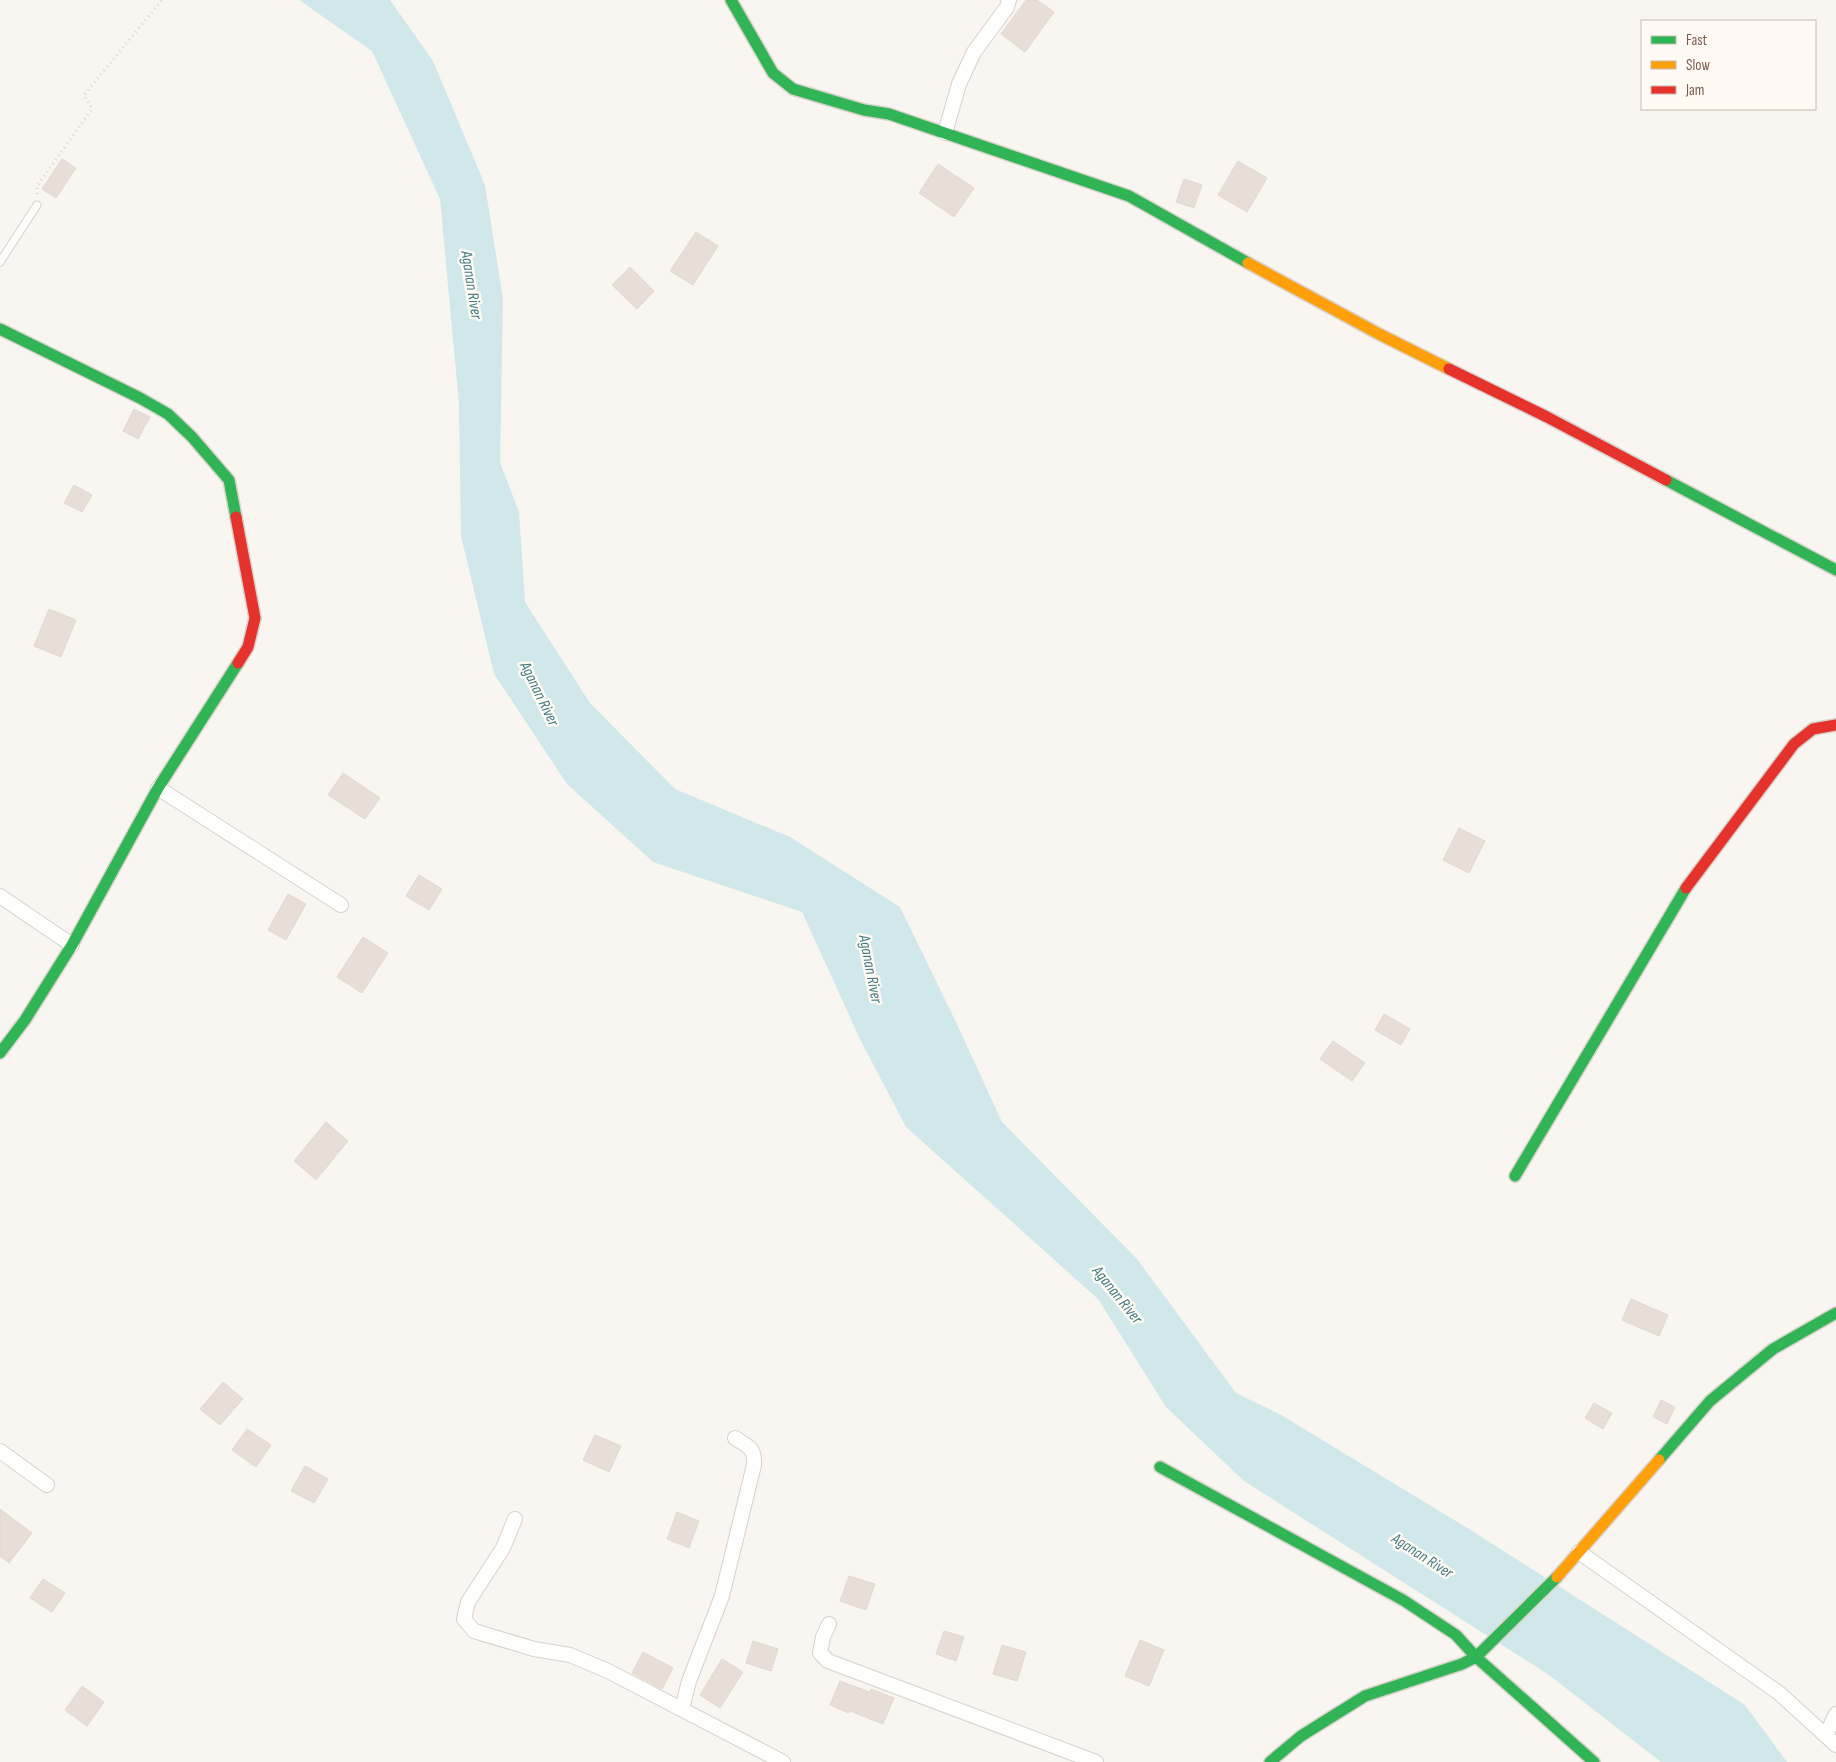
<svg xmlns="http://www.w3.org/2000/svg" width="1836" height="1762" font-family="'Sofia Sans Condensed',sans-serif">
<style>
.water{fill:#d0e8ea}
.building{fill:#e6ded7;stroke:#e2d8d2}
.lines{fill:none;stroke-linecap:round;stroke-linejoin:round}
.lane-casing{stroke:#d7d1cb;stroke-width:9}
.street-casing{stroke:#d7d1cb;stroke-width:16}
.fast-casing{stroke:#d9d2cb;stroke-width:14}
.slow-casing{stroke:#d9d2cb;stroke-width:14}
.jam-casing{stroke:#d9d2cb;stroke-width:14}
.path{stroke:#dcd5d0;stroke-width:3;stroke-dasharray:1 4;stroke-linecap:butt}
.lane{stroke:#fefefd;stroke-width:7}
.street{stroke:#fefefd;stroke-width:14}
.fast{stroke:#30b455;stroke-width:11}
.slow{stroke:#ff9f0a;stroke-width:11}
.jam{stroke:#e5322d;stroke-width:11}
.labels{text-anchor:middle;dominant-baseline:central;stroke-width:5;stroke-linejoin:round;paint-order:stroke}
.water-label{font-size:16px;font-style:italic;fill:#437c86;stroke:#fffaf3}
</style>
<rect width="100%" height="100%" fill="#f9f5f0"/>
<!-- water -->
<polygon class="water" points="299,0 390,0 433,61 485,185 503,299 500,462 519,512 525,602 590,703 675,789 790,837 900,907 955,1020 1002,1122 1137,1259 1236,1393 1281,1415 1469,1529 1745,1705 1787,1762 1661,1762 1549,1675 1244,1481 1166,1407 1098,1299 906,1127 860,1039 802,912 653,862 567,784 494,674 461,536 459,404 440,199 372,51"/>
<!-- building -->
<g class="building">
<polygon points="1026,0 1037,0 1054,12 1025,52 1001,34"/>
<polygon points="62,159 76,168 56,198 42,189"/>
<polygon points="1238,161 1267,178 1247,212 1218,195"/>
<polygon points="938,164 974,188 954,217 919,193"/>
<polygon points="1184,179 1202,185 1194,208 1176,202"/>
<polygon points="696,232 718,246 693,285 670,271"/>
<polygon points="630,267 654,291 637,309 612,285"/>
<polygon points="134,409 150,417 138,439 123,431"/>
<polygon points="74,485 92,495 82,512 64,503"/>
<polygon points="49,609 76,620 61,657 34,646"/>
<polygon points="343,773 380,798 365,819 328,795"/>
<polygon points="1459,828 1485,841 1469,873 1443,860"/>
<polygon points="419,875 442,889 429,910 406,896"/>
<polygon points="288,894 306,904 286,940 268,930"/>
<polygon points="363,937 388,953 362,993 337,977"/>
<polygon points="1384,1014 1410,1029 1401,1045 1375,1030"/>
<polygon points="1333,1041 1365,1063 1352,1081 1320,1059"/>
<polygon points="326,1122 348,1141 316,1180 294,1161"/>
<polygon points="1631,1299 1668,1315 1659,1336 1622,1320"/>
<polygon points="223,1382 243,1399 220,1425 200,1409"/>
<polygon points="1661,1400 1675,1407 1667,1424 1653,1417"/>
<polygon points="1594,1403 1612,1413 1603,1429 1585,1418"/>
<polygon points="247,1429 271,1445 256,1467 232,1450"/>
<polygon points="595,1435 621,1446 609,1472 583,1460"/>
<polygon points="305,1466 328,1479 314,1503 291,1491"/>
<polygon points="0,1509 32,1533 9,1563 0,1556"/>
<polygon points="677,1512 699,1521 689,1548 667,1539"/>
<polygon points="849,1576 875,1584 866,1610 840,1601"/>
<polygon points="43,1579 65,1593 52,1612 30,1598"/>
<polygon points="944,1631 964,1637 956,1661 936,1654"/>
<polygon points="1140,1640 1164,1650 1149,1686 1125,1676"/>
<polygon points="753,1641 778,1649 771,1671 746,1663"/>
<polygon points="1002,1645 1026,1652 1017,1681 993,1674"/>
<polygon points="643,1652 673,1668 662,1689 632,1673"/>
<polygon points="722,1659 743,1672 720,1708 700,1695"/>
<polygon points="840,1681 870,1692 871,1689 894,1698 883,1724 850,1711 849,1713 830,1705"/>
<polygon points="82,1686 104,1702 87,1726 65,1710"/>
</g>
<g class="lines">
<defs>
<polyline id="lane" points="0,262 37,205"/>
<g id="street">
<polyline points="945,133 959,84 974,52 1007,7 1009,0"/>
<polyline points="158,788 341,905"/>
<polyline points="0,896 72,945"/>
<polyline points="0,1451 47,1485"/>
<polyline points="515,1519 503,1548 468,1602 464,1619 474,1631 534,1649 570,1655 608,1671 783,1762"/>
<polyline points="1579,1552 1779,1693 1836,1745"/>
<polyline points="829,1624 823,1637 820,1653 828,1661 1096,1762"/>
<path d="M682,1709L689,1681L722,1596L754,1465C755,1448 749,1447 735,1438"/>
<polyline points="1826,1735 1836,1714"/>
</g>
<g id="fast">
<polyline points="731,0 773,73 793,89 864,110 889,114 1129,196 1248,263"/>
<polyline points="0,329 140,398 168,414 192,437 229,480 236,517"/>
<polyline points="1666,480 1836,570"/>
<polyline points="0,1053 25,1020 72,945 158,788 238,663"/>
<polyline points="1515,1176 1686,888"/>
<polyline points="1659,1460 1710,1401 1773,1349 1836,1313"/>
<polyline points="1160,1467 1403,1600 1456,1635 1476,1657 1594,1762"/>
<polyline points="1270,1762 1301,1736 1365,1696 1462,1664 1476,1657 1557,1577"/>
</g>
<g id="slow">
<polyline points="1248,263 1379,334 1449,369"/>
<polyline points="1557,1577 1659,1460"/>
</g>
<g id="jam">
<polyline points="1449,369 1547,417 1666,480"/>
<polyline points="236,517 255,618 248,647 238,663"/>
<polyline points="1686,888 1794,744 1813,729 1836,725"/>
</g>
</defs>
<!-- lane casing -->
<use href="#lane" class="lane-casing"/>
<!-- street casing -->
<use href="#street" class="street-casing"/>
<!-- fast casing -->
<use href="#fast" class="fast-casing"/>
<!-- slow casing -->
<use href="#slow" class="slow-casing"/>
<!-- jam casing -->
<use href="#jam" class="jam-casing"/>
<!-- path -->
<polyline class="path" points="37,194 37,186 92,109 84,95 162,0"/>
<!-- lane -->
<use href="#lane" class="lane"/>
<!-- street -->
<use href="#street" class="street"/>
<!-- fast -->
<use href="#fast" class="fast"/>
<!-- slow -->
<use href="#slow" class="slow"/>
<!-- jam -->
<use href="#jam" class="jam"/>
</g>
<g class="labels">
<!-- water labels -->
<g class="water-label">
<text transform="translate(471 285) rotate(81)">Aganan River</text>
<text transform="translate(539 694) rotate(64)">Aganan River</text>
<text transform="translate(870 969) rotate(79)">Aganan River</text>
<text transform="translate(1117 1295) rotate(51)">Aganan River</text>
<text transform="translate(1422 1556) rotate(33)">Aganan River</text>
</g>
</g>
<!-- legend -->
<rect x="1641" y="20" width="175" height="90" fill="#fffaf3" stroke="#cabbb1"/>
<rect x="1651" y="36" width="25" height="8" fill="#30b455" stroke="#cabbb1"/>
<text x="1686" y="45" font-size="15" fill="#7a5c4d">Fast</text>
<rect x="1651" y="61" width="25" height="8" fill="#ff9f0a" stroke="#cabbb1"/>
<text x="1686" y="70" font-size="15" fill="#7a5c4d">Slow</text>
<rect x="1651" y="86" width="25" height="8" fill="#e5322d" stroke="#cabbb1"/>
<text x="1686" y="95" font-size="15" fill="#7a5c4d">Jam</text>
</svg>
